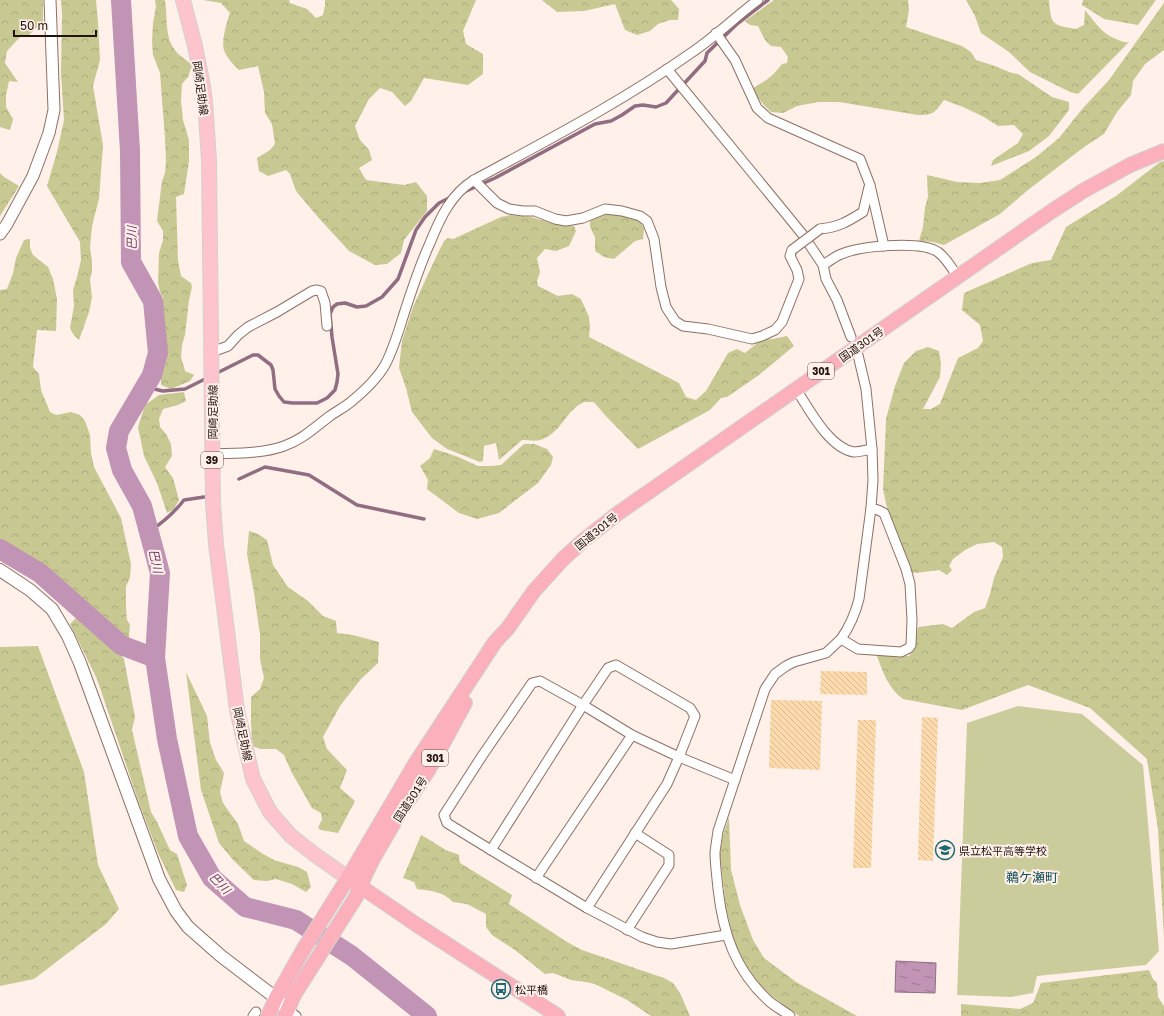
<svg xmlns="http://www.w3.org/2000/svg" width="1164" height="1016" font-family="'Golos Text','Noto Sans JP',sans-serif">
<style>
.green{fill:#cbcc9b}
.forest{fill:url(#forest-crowns)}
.water{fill:url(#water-ripples);stroke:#916d82}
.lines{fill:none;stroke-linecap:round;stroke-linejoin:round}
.stream{stroke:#916d82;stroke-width:3.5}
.river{stroke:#c193b4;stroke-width:20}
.building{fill:url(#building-back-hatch)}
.minor-casing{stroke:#8f6f63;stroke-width:11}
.tertiary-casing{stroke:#8f6f63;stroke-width:13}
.secondary-casing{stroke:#8f6f63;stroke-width:14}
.primary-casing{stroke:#d3d0cf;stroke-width:16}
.trunk-casing{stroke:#d3d0cf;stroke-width:16}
.minor{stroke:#fff;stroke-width:9}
.tertiary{stroke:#fff;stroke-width:11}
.secondary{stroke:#fff;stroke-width:12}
.primary{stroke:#fdc4cd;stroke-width:14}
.trunk{stroke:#fcb0bc;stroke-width:14}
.minor-bridge-casing{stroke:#8f6f63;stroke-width:11;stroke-linecap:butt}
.minor-bridge{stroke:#fff;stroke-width:9}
.labels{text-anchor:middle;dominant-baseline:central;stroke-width:4;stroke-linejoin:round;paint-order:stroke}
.shield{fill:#fff0ea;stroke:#645651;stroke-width:1}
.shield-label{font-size:10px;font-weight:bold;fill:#21140f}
.street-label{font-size:11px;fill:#21140f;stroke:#fff0ea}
.poi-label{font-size:11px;fill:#21140f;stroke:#fff0ea;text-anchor:start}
.water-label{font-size:12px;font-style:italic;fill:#723865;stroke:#fff0ea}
.quarter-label{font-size:13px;fill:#0c4b52;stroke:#fff0ea}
</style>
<defs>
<pattern id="forest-crowns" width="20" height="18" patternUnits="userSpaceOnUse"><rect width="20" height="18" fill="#c7c892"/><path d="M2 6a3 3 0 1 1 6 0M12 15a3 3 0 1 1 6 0" fill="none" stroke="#abab7d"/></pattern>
<pattern id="water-ripples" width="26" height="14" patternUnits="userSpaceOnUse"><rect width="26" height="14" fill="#c193b4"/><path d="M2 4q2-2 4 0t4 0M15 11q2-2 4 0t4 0" fill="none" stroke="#9c7791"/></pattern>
<pattern id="building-back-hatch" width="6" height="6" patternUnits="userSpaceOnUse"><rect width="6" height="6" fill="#fcdaab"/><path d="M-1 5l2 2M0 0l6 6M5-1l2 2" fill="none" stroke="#d8ba92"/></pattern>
</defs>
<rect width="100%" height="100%" fill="#fff0ea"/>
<!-- green -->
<polygon class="green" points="1018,706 1082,714 1143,765 1159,951 1146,965 1037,976 1033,993 1011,997 957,995 967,723"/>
<!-- forest -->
<g class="forest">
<polygon points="0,0 43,0 43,26 38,26 29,35 21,36 7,51 5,63 18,82 9,81 6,95 6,107 13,119 10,130 0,127"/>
<polygon points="61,0 96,0 98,22 100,60 93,86 103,145 99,199 92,226 90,248 92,261 92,272 90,279 92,298 89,312 79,340 73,334 70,328 74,306 73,290 77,277 81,260 80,242 47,186 57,152 64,120 61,73 62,13"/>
<path d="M155,0H165C168,17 164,36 175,50C178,55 187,60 192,65L188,77L182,84L181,100L183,120L189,140V161L184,194L176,197L178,260L181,276L191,283L192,287L189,300L185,335L182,345L181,357L185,371L194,375L190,381L171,389L161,385V376L167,359L163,341V297L160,292L158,283L159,253L163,240V231L157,221L162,181L165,173L166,161L165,138L160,73L153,55L152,42L153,23L156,6Z"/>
<path d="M203,0H289L290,3L307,9L316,18L323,15L325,5V0H476L463,31L466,44L483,54V74L468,85L424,78L411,101L405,106L392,92L380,88L369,99L355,126L360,140L369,150L372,160L359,168L366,180L404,185L416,182L427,196V211L404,240L401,253L387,264L375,265L349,251L317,216L296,191L290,174L286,170L268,176L259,171L257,158L270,150L275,144L272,124L265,113L264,92L258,66L239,70C233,64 227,58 224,50C221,42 227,21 230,13L221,3Z"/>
<polygon points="542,0 671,0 679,9 678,20 670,20 658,24 650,31 637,35 625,30 615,4 584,11 557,12"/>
<path d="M774,0H908L909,10L906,27L962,46L971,52L976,60L992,65L1012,73L1018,74L1052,97L1069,102V110L1049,136L1029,151L991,166L993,160L1018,143L1023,134L1014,125L998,126L984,117L963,107L944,100C935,112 935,115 918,115L839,102H818L797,106L783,113L771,112L763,104L755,94L753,88C767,80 772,77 782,64L787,63L788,57L781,47L771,46L765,40L758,26L750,25L745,21Z"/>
<path d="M966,0H1049C1051,24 1051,25 1076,29L1084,25L1085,10C1094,21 1102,34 1116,39C1121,41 1124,43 1129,42L1078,94L1070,92L1030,72L1009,52L981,33L975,16Z"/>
<polygon points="1083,0 1156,0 1138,25 1104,19 1082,5"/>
<polygon points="1164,3 1164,50 1145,64 1133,81 1131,95 1117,112 1104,134 1084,147 1028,190 1000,214 944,245 933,242 919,241 923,227 925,207 928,197 927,175 957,182 980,183 1000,180 1036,157 1059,138 1083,108 1109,80"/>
<path d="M1164,161V938L1158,829L1147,759L1090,708L1028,685L962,710L903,699C888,688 883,672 877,656H909L914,650L918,627L943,624L952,628L974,612L985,608L990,594L994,578L1003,557L1002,547L994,542L977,544L965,550L953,559L949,566L952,570L947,575L939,570L915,573L911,572L886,504L883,489L886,419L895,386L904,363L916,351L928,347L939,351L941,364L940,377L923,409H931L940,404L958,358L978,348L983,341L980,325L962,310L964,293L1032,263L1051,260L1066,227L1116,196L1160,162Z"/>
<polygon points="0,173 4,177 19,186 0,216"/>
<polygon points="606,213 621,214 640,220 644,229 643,239 635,241 614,259 604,257 595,251 595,237 590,227 590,219"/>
<path d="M511,215L531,217L556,224L574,226L576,231L569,246L556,251L545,249L537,258L540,272L537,281L538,286L558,296L572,294L581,299L589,317L590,327L589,337L679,383L686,397L696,400L706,391L728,353L737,349L745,353L761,340L773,339L787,336L794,346L759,375L727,397L721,398L710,410L638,449L604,414L594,402C590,402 585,401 582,403C566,411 561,432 543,439C538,442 528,440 522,440L499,460L496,443L484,446L483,461L480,462L447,449L432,438L412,412L406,388L399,368L402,341L413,307L436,257L444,241L448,238L453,239L501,217Z"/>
<polygon points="30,239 30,248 33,255 48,267 53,279 57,299 56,331 37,330 33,367 39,374 41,390 50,412 56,415 71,412 80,415 85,421 90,435 91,453 94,467 121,518 131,564 130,578 126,586 126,608 127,620 130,625 129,637 127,640 124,640 117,632 101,622 87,611 36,564 0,544 0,290 7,289 13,273 16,258 24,240"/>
<polygon points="184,392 186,401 178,405 163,409 159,419 160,427 166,434 171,444 172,456 165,467 173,478 179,500 174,509 167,513 157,483 144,456 138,427 145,405 159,395"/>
<polygon points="524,444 534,444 547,449 553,457 551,465 538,483 499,513 477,519 459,513 427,489 428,480 420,466 430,458 434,449 456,456 478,466 490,466 501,465"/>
<polygon points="249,531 258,534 267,540 273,565 288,587 308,601 323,616 336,621 337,633 353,635 379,642 378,663 361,679 340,706 323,737 327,749 347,770 340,788 355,801 338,833 321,830 318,828 322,819 321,813 312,808 292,773 284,755 276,749 261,749 252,746 251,721 251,697 260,689 264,678 260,659 260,635 254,593 247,554"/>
<polygon points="77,617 83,619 114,645 124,659 135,717 132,730 151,812 157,822 170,850 177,854 187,885 184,892 176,890 158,853 139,803 97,679 70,624"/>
<polygon points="38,646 84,772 98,865 119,909 106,924 34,979 0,986 0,647"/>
<polygon points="186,672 207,716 210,743 216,760 224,773 220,792 223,803 230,813 238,824 244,841 263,854 274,860 298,867 307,872 311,887 306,892 292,884 276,879 267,881 254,880 233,860 219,843 201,790"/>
<polygon points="729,817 731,870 740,905 753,940 764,958 796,982 857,1016 799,1016 773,997 756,981 746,965 737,949 732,933 726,908 720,854 723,835"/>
<path d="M421,835C429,839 436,844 444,849C448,852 454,852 459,855L460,863L512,895L509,904L567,942L582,950L664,978L673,983L680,993L690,1016H651L627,1000L595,984L586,982L571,980L553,973L545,974L515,950L492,935L486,927V914L467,904L453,902C442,891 431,891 417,889L414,882L403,878Z"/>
<polygon points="1149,970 1153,979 1157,983 1158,997 1164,1006 1164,1016 961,1016 961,1004 1020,1009 1033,1003 1041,983"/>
</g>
<!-- water -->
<polygon class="water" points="896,961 936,963 935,993 895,992"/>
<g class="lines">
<!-- stream -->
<g class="stream">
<polyline points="464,192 495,178 595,124 611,121 622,115 635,106 643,105 656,107 666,103 705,61 707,53 737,24 768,0"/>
<polyline points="215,374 253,355 258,355 271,365 273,370 275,389 279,396 284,402 293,403 317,403 327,398 335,390 337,382 338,374 332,337 330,314 333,307 337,304 345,303 357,307 366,306 382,297 398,279 416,230 425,217 439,203 451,197"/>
<polyline points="145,387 163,391 185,389 207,378"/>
<polyline points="239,479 265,467 309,475 357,505 424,519"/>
<path d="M149,532C162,523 174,513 184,500L204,497"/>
</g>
<!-- river -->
<g class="river">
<polyline points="121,0 130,151 131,262 153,301 158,353 152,375 119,431 116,448 122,470 142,506 160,573 155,658 167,739 188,836 212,878 245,907 296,920 352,956 427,1016"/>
<polyline points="0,549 40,573 121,645 155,658"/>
</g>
</g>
<!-- building -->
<g class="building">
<polygon points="821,671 867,672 867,695 820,694"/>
<polygon points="771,700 822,701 820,770 769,768"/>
<polygon points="922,717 938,718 933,861 918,860"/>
<polygon points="858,720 876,720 871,868 853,868"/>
</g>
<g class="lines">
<defs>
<g id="minor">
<polyline points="716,33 735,60 757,108 768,118 860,159 870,185 884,246"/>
<polyline points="667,69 786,214 803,235 823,265"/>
<polyline points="474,180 497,203 509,209 523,211 535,211 555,219 566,221 583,218 605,209 622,211 640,216 647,221 654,239 661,287 666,307 675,321 683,326 708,329 752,339 762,336 775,330 782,322 799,279 797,270 790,256 792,250"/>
<path d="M820,229C839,227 847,222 863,212L869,187"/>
<path d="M851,337L837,300L826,279L823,265C828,262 833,258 839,255C858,246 920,240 938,252C946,258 952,268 957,276"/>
<polyline points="212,352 228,346 238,335 248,327 277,312 312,291 317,290 321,291 325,303 327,326"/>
<path d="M796,389C809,409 829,448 854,452C859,452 867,450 872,449"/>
<path d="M212,454C236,453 262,454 284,446C302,440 315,427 330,416C337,411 345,407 352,401C364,391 377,379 385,365C393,350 398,333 403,317C411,292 419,267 430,243C440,218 451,194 474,180C548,140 623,101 691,53C715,37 735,17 758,0"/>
<path d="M841,639C850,626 855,615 859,599L871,508"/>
<polyline points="491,850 583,705 608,668 616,665 690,708 695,716 679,757 667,784 587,908"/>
<polyline points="536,878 632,735"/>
<polyline points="627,930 669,865 669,855 635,833"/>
<polyline points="726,935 671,944 657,942 642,937 587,908 491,850 447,823 444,815 482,756 532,683 540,681 583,705 632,735 679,757 735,780"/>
<polyline points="288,1010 296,1016"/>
<polyline points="253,1016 256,1012"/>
<path d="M790,1016C784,1011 776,1007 770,1002C735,971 723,933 718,889C717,877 715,864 715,852C716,845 717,838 718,831L765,689L775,674L786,666L794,662L826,653L841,639L858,649L901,652L909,648L911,645L912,620L910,584L906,569L884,513L878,510L871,508L873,480L872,449L866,389L858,355"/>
</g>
<polyline id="tertiary" points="0,234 7,224 33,176 49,133 54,110 50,0"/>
<polyline id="secondary" points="0,570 30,590 52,609 68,636 80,663 159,879 176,911 188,927 221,956 276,998 288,1010"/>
<polyline id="primary" points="183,0 195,46 203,86 205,101 209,160 213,504 216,544 237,710 253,779 270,812 291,836 314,854 348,878"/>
<g id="trunk">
<polyline points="354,882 417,925 558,1016"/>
<polyline points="268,1016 276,998 303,950 348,878 415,764 495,642 508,628 534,591 563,559 584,540 617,514 1052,211 1083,191 1130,165 1164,151"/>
<polyline points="285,1016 294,995 356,897 366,873 374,857 399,814 429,769 465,703"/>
</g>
</defs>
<!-- minor casing -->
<use href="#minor" class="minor-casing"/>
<!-- tertiary casing -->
<use href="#tertiary" class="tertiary-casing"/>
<!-- secondary casing -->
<use href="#secondary" class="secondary-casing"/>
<!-- primary casing -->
<use href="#primary" class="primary-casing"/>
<!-- trunk casing -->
<use href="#trunk" class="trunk-casing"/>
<!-- minor -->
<use href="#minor" class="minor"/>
<!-- tertiary -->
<use href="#tertiary" class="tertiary"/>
<!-- secondary -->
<use href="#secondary" class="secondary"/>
<!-- primary -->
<use href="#primary" class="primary"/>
<!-- trunk -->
<use href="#trunk" class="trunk"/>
<defs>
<polyline id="minor-bridge" points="792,250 820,229"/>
</defs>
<!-- minor-bridge casing -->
<use href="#minor-bridge" class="minor-bridge-casing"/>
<!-- minor-bridge -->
<use href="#minor-bridge" class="minor-bridge"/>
</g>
<!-- icons -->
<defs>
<symbol id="school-ring" viewBox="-11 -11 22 22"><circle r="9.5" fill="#fff0ea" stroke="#1e6972" stroke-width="1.5"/><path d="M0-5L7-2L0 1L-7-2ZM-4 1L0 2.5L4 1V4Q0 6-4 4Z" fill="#1e6972"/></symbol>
<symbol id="bus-ring" viewBox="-11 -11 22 22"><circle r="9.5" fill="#fff0ea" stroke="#1e6972" stroke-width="1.5"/><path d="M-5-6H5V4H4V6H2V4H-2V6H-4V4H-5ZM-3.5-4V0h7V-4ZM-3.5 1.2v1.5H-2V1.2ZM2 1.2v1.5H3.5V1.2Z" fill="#1e6972"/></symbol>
</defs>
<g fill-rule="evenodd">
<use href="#school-ring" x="934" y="839" width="22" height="22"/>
<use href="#bus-ring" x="490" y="978" width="22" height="22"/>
</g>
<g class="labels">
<!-- shield labels -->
<g class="shield">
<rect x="808" y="363" width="26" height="16" rx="3"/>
<rect x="201" y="452" width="22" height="16" rx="3"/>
<rect x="422" y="750" width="26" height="16" rx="3"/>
</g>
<g class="shield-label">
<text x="821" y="371">301</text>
<text x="212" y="460">39</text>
<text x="435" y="758">301</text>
</g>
<!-- street labels -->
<g class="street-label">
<text transform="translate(201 88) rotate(82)">岡崎足助線</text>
<text transform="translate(861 344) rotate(-35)">国道301号</text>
<text transform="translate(212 412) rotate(-90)">岡崎足助線</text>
<text transform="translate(596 531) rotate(-39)">国道301号</text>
<text transform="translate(243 734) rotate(78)">岡崎足助線</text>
<text transform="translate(410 799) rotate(-57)">国道301号</text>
</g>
<!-- poi labels -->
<g class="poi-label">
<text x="959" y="850">県立松平高等学校</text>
<text x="515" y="989">松平橋</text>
</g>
<!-- water labels -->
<g class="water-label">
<text transform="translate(131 238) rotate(-90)">巴川</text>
<text transform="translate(156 561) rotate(78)">巴川</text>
<text transform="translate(220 883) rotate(46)">巴川</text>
</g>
<!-- quarter labels -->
<g class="quarter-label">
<text x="1032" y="877">鵜ケ瀬町</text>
</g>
</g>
<!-- scale -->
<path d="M14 30v6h82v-6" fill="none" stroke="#21140f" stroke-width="2"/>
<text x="20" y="30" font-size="12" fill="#21140f" stroke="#fff0ea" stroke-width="3" paint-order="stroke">50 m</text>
</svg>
